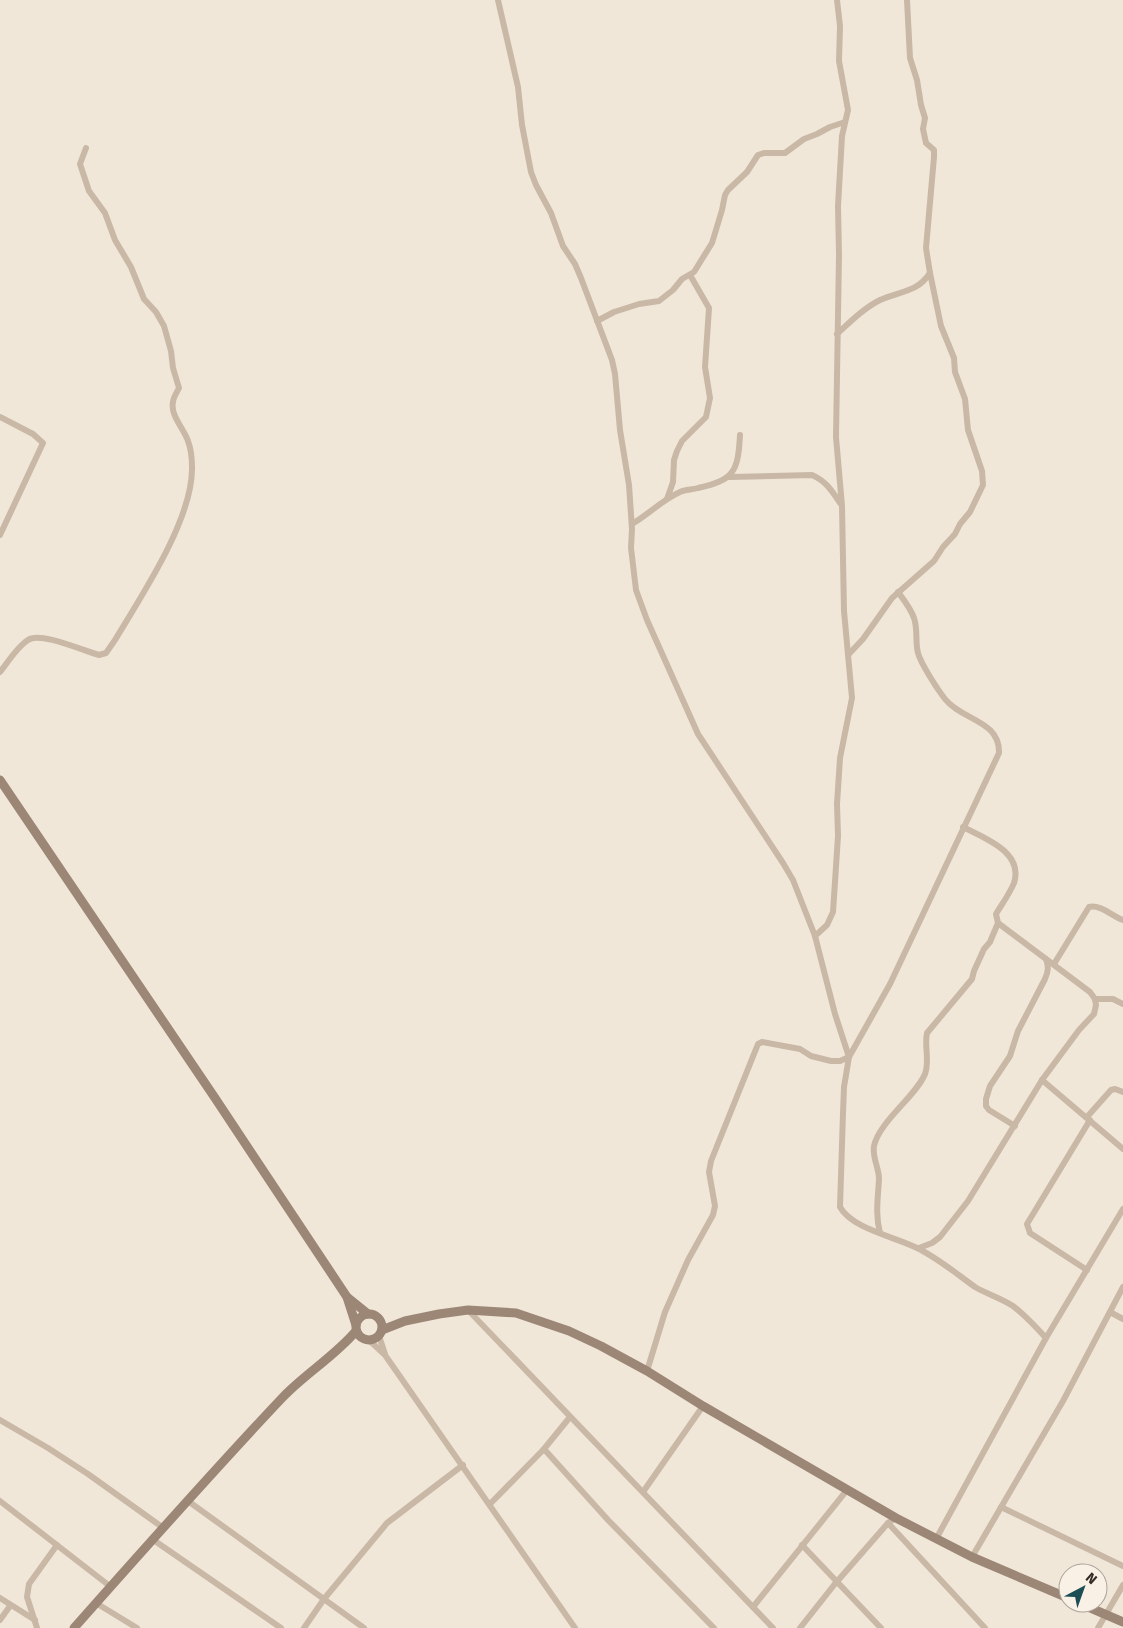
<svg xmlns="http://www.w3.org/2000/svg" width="1123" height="1628" font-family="'Fira Sans',sans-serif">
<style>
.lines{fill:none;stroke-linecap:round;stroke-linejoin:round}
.street{stroke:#c9b8a6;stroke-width:6}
.secondary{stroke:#9c8777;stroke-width:9}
</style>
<rect width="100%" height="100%" fill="#f1e7d9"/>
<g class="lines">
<!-- street -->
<g class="street">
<path d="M498,0L518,87L522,125L531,172L536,185L551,213L563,246L575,264L581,278L612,360L615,374L620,430L629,485L632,529L631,548L636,590L647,620L698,734L783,863L793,880L815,936L835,1014L849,1057L844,1087L843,1113L840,1207C853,1230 898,1237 921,1250C940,1260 957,1274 975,1287C987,1294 1001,1298 1013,1306C1025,1315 1036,1327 1046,1338L936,1539"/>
<polyline points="597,321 614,312 639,304 659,301 673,290 682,279 694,272 712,243 722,210 725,195 728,190 747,172 758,155 764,153 785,153 804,139 817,134 830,127 845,122"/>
<path d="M837,334C850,322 864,308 880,300C899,291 917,293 930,273"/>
<polyline points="0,417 33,434 43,443 0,535"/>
<path d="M730,477L812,475C826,481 832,491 840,503"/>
<polyline points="667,499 673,482 674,460 677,451 682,441 706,417 710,398 705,367 709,308 690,275"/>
<path d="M632,524C649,514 662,500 680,492C685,489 692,490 698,488C734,480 738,472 740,435"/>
<polyline points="848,655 863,639 892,598 934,561 943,547 955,534 960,524 970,512 983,485 982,471 968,430 965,399 955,372 954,358 941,326 930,273 926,248 934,157 934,150 926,143 923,129 925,118 921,105 917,80 910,58 907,0"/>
<path d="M0,672C8,662 17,647 28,640C40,631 84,651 99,655L106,653L115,640C142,595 193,519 192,467C192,459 191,449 188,441C184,429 170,415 173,402C173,398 177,392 179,388L173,368L171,351L164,326L156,312L144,299L131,267L115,240L105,213L89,191L80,164L86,148"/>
<polyline points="815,936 827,925 833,912 838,836 837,804 840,758 852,698 844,611 842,506 836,437 839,255 838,206 842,136 848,110 839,61 840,26 837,0"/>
<path d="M1054,964L1089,907C1100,904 1112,916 1123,920"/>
<polyline points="1095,999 1113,999 1123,1004"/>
<polyline points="1042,1080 1123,1149"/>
<polyline points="1087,1117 1111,1090 1115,1089 1123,1092"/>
<path d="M1015,1126L989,1110L986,1106V1099L990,1086L1010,1056L1018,1031L1045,979C1048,972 1049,967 1046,959"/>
<path d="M880,1233C875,1214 878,1198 879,1179C879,1168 872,1157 874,1146C879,1122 916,1096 925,1074C930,1061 924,1046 927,1033L972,979L974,971L984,949L990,942L998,923"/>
<path d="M919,1248L932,1243L940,1237L968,1201L1042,1080L1079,1030L1094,1014L1096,1005L1095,999L1090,992L998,923L996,914C1002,904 1010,893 1014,883C1024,852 984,838 963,827"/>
<polyline points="1087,1270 1030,1233 1027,1224 1090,1120"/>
<polyline points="468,1310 773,1628"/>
<polyline points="1110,1312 1123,1319"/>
<polyline points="379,1336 385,1354"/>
<polyline points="1046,1338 1123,1209"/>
<polyline points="370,1341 385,1355 575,1628"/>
<path d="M647,1371L665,1312L688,1260L713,1215L715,1206L709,1172L711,1161L758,1044L762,1042L800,1049L811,1056L831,1061H840L849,1057L890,984L999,753C1000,720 961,720 945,699C938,690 921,664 918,653C915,642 918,629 914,618C911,609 904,600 898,592"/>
<polyline points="0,1420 48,1448 88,1474 162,1527"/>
<polyline points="544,1449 608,1520 714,1628"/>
<polyline points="643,1492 703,1406"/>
<polyline points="0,1501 111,1587"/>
<polyline points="188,1501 364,1628"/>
<polyline points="490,1504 544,1449 570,1417"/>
<polyline points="1001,1507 1123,1566"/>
<polyline points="896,1518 888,1523 985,1628"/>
<polyline points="152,1539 281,1628"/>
<polyline points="802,1545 881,1628"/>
<polyline points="972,1557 1063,1401 1123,1287"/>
<polyline points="0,1598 35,1620"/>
<polyline points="96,1603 137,1628"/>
<polyline points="753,1607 847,1490"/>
<polyline points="0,1620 10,1606"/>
<polyline points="37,1628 27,1597 29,1584 57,1545"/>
<polyline points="304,1628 324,1599 387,1523 463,1465"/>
<polyline points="800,1628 834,1585 888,1523"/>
<polyline points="1098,1628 1123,1585"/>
</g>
<!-- secondary -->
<g class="secondary">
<polyline points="0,780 215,1098 347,1297 356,1325"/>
<polyline points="347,1297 368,1314"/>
<circle cx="369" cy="1327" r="13"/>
<polyline points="382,1330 405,1321 439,1314 468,1310 516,1313 569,1331 601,1346 647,1371 703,1406 896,1518 972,1557 1068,1598"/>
<polyline points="1079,1603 1123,1622"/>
<path d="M74,1628C143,1550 212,1472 283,1397C306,1373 335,1356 356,1331"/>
</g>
</g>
<!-- north arrow -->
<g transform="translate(1083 1588) rotate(41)"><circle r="24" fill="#f9f1e6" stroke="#aba29a"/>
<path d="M0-4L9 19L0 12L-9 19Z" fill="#1d4e55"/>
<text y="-8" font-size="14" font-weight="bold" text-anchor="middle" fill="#352c27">N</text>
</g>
</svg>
